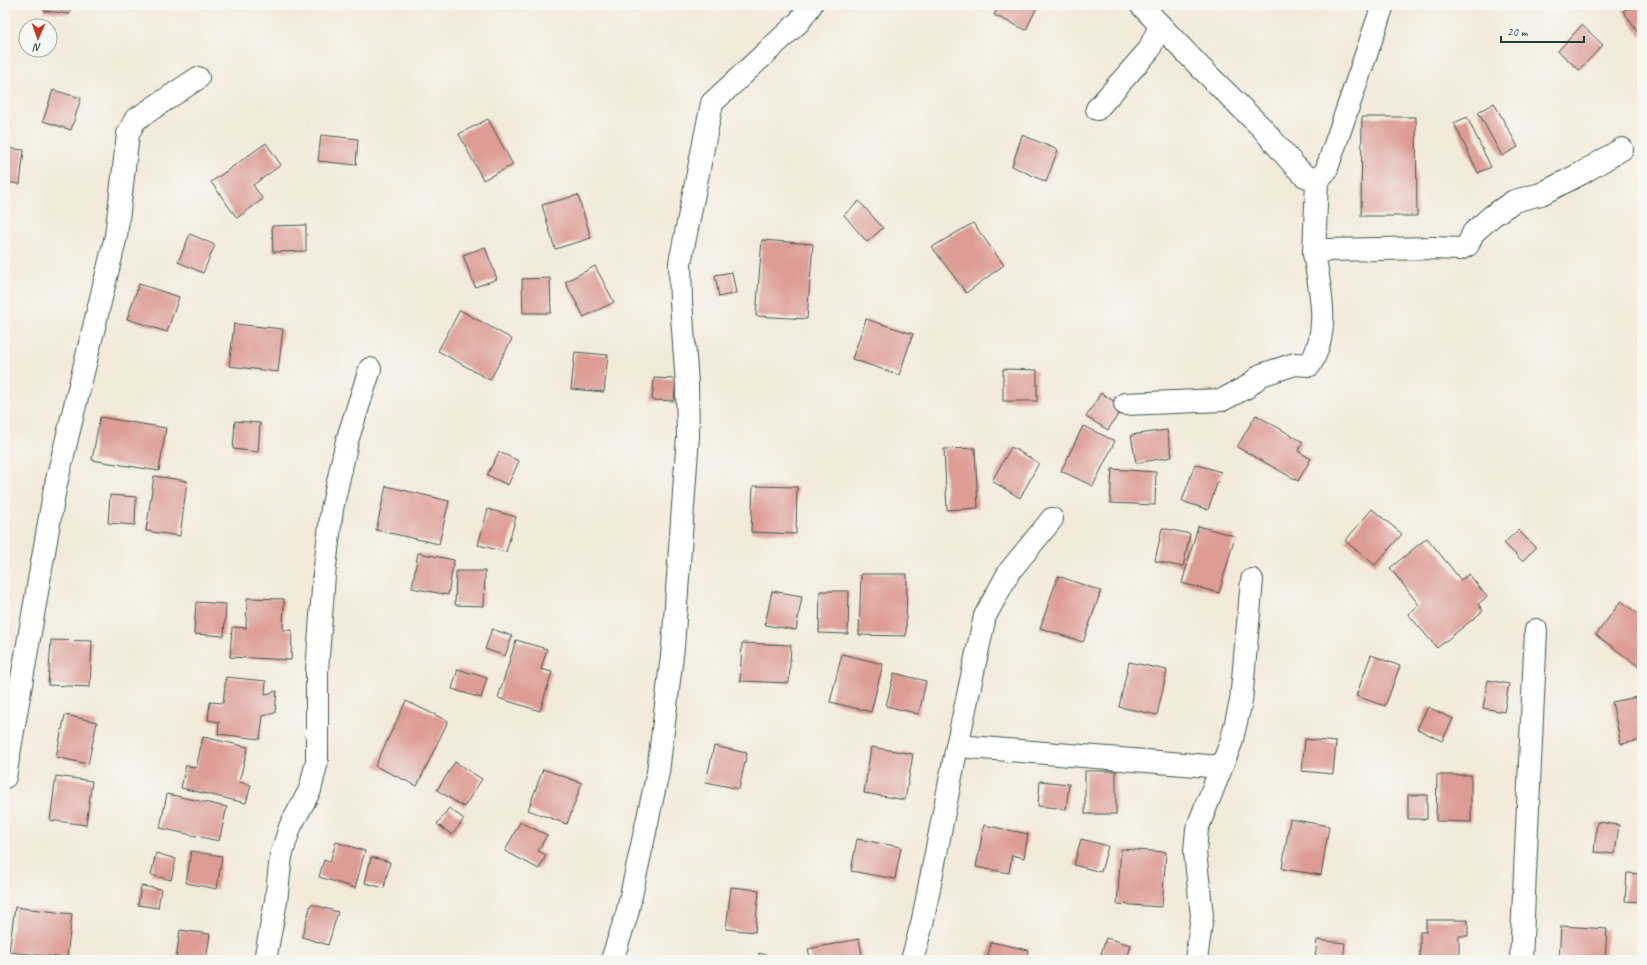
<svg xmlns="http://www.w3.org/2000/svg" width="1647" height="965" font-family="Caveat,sans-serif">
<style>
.building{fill:#dd9c95}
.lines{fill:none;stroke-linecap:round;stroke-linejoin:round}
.minor-casing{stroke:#3f574d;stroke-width:24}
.minor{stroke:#fff;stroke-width:22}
</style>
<rect width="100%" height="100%" fill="#f6f6f2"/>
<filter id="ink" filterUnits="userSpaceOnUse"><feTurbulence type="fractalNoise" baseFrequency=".025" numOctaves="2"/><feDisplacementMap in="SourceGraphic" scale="8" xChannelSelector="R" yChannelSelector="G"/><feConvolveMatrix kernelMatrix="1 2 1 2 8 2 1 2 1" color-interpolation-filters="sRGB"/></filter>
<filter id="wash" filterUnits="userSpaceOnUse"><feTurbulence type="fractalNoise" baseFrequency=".012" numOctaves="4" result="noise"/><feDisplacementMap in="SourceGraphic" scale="16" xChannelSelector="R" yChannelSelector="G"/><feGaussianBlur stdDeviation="0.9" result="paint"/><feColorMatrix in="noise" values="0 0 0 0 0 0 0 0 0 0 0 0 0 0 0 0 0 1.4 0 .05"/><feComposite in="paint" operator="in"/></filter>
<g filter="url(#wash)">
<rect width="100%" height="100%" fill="#f3ebda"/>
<g id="blocks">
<!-- building -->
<g class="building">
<polygon points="45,5 70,5 70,14 44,11"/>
<polygon points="999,5 1038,5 1026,30 994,15"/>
<polygon points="1633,5 1639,5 1642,10 1642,36 1641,37 1623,11"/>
<polygon points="1582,25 1603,45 1579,70 1558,51"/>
<polygon points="53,90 81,98 71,130 43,121"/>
<polygon points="1494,103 1518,147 1502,156 1478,112"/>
<polygon points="1362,117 1416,117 1417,216 1361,216"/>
<polygon points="1467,117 1491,167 1478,173 1454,123"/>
<polygon points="488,119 513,165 483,180 459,134"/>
<polygon points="321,135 358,139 356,165 318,161"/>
<polygon points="1022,135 1058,150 1046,182 1012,166"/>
<polygon points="266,143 281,165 253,185 263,199 237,218 211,182"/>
<polygon points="5,148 24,150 20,184 5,182"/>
<polygon points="578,195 591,238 555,249 542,205"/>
<polygon points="859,201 883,228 867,242 844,215"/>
<polygon points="973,223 1004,265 966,293 932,247"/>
<polygon points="306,225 306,251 273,252 272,226"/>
<polygon points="190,234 215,245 203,273 178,262"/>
<polygon points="762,240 813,244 807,319 756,316"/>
<polygon points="485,247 497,279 475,287 463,255"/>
<polygon points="595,266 614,302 584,317 565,282"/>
<polygon points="732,272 736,293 719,297 715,275"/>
<polygon points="550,278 551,313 523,313 522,279"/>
<polygon points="139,284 179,297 167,332 127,319"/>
<polygon points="460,310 512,339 490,380 438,351"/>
<polygon points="866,319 913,334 899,375 852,359"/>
<polygon points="234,324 283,329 278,372 229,366"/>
<polygon points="575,352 608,355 604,392 571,389"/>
<polygon points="1003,369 1037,370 1037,401 1003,401"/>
<polygon points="654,378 676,379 674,401 652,400"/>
<polygon points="1101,393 1123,407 1108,430 1086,417"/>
<polygon points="1256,415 1303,442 1298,451 1311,459 1298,481 1237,447"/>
<polygon points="100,417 166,428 159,471 92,460"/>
<polygon points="235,421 260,423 258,452 233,449"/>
<polygon points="1083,426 1115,441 1093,486 1061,471"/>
<polygon points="1167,430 1172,457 1136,463 1131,435"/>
<polygon points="1011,447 1039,463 1020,498 992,481"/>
<polygon points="975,448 978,508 947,510 944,449"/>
<polygon points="499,452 519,461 508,485 487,475"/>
<polygon points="1195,464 1221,472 1208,510 1182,501"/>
<polygon points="1112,469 1156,472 1155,505 1110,503"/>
<polygon points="154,476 187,481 180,536 146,531"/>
<polygon points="386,486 449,501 439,544 376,530"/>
<polygon points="753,486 797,487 796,534 751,532"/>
<polygon points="110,495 136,497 135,525 108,523"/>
<polygon points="488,509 516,517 506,552 478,545"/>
<polygon points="1372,509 1402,534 1375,565 1345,541"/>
<polygon points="1198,526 1235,536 1219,593 1182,583"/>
<polygon points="1162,528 1190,534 1183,567 1155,561"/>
<polygon points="1518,530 1536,548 1522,561 1504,543"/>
<polygon points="1427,538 1461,580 1469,574 1487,597 1478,604 1483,611 1437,648 1408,614 1419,605 1390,568"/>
<polygon points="418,553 454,560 448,595 412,588"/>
<polygon points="456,571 485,571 484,606 455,605"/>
<polygon points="861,574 907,574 906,636 859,635"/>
<polygon points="1058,576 1101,591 1083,642 1040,628"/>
<polygon points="772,591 802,596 796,630 765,625"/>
<polygon points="820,591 849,591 848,634 819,633"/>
<polygon points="247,598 284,599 283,630 292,630 291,660 230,657 232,627 246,628"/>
<polygon points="1621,601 1642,617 1642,669 1596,635"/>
<polygon points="196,602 226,604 224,636 194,634"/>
<polygon points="492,629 512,636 505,656 485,649"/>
<polygon points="51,640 92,641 90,687 48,685"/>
<polygon points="516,640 547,649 541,669 552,672 540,711 498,698"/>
<polygon points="742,643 791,645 789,683 740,681"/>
<polygon points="842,654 883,664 871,712 830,702"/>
<polygon points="1371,655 1400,666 1385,706 1356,696"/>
<polygon points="1129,662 1167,670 1157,715 1119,707"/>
<polygon points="458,669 487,678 481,698 452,689"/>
<polygon points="894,673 926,681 919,714 886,706"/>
<polygon points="226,677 266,681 265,694 277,691 275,713 263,716 260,739 218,734 219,722 208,720 210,702 223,703"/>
<polygon points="1488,680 1509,684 1504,712 1483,708"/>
<polygon points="1642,696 1642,740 1621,744 1612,702"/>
<polygon points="406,701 448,721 417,786 375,766"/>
<polygon points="1428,707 1453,719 1442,741 1417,729"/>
<polygon points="65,715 97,722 88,764 56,757"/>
<polygon points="203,737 248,747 239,782 251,785 246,803 181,788 186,765 196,768"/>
<polygon points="1305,739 1336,742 1333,774 1302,771"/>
<polygon points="714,746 747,753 739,789 706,782"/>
<polygon points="871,747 913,754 905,800 864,793"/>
<polygon points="455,762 482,779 464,807 437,790"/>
<polygon points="543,769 582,783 567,824 528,810"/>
<rect x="1085" y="771" width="31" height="43"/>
<polygon points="1437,775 1471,775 1471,822 1436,821"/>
<polygon points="56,776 92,781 86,825 50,820"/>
<polygon points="1040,781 1069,784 1066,809 1038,806"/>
<polygon points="167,794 227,807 219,841 160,828"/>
<rect x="1408" y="795" width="19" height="24"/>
<polygon points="449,808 464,819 452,835 437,824"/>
<polygon points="1290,819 1329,826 1321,875 1282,869"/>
<polygon points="520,822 547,835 538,851 546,855 539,869 505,851"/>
<polygon points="1597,822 1619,825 1615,854 1594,852"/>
<polygon points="984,825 1028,834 1024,858 1012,855 1009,873 976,867"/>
<polygon points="857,839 901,847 895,879 851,871"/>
<polygon points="1081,839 1108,846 1101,872 1074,865"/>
<polygon points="336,842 365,851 355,888 319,877 324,860 330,862"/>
<polygon points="1121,849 1166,852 1162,907 1117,904"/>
<polygon points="191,851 222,856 217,889 186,883"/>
<polygon points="156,853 176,859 171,880 151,875"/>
<polygon points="371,857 390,862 384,888 365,883"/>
<polygon points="1627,873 1642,874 1642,902 1625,901"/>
<polygon points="141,886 161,889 158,908 138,905"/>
<polygon points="731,887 759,890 755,932 726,929"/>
<polygon points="311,904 338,912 328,945 302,937"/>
<polygon points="15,907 72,914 67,958 9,952"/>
<polygon points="1426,920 1468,920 1468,936 1459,936 1459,960 1420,960 1420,932 1426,932"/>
<polygon points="1561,926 1607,929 1605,960 1559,960"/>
<polygon points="180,930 210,934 206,960 176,960"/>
<polygon points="1106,938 1131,945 1127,960 1099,960"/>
<polygon points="859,939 863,960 811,960 808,949"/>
<polygon points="1317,940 1345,943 1343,960 1315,960"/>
<polygon points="991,942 1028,950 1026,960 987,960"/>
<polygon points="759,953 785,960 757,960"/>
<polygon points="965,957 976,959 976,960 964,960"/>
</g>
</g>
</g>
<g filter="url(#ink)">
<use href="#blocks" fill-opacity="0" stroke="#3f574d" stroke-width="1"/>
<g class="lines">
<defs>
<g id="minor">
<polyline points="1141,5 1199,66 1262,128 1293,164 1305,176 1317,180"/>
<polyline points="1097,109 1149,50 1160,25"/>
<polyline points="1314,253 1317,180 1326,171 1383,5"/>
<path d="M1125,404L1222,400L1247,387L1261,375L1295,364L1310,365C1331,329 1320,291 1314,253L1325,250L1434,248L1460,249L1468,245L1473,233L1492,216L1514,201L1541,194L1582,173L1622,149"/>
<polyline points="957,746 1221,767"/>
<polyline points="5,777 55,488 116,236 128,134 135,120 198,78"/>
<polyline points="265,960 276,901 281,856 290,827 310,790 317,761 317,671 324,575 332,509 347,441 370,369"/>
<polyline points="612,960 627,914 658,772 673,647 688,436 687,384 681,302 680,263 712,103 799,22 811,5"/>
<polyline points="912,960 922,924 957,746 985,616 1009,572 1052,519"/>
<polyline points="1196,960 1202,916 1195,852 1197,829 1231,743 1241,701 1252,580"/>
<polyline points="1521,960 1536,630"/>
</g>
</defs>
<!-- minor casing -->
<use href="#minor" class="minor-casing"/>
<!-- minor -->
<use href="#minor" class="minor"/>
</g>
</g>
<!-- margin -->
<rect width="1647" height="965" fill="none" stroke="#f6f6f2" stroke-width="20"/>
<!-- north arrow -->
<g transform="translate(38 38) rotate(182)"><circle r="19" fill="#f6f6f2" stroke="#a0aca6"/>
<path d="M0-3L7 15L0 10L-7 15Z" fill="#c8321e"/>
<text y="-6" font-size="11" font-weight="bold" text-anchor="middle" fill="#1f3d34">N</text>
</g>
<!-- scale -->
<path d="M1501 36v6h83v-6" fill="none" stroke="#1f3d34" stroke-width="2"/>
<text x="1507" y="36" font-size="12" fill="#1f3d34" stroke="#f6f6f2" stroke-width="3" paint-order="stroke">20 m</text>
</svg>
